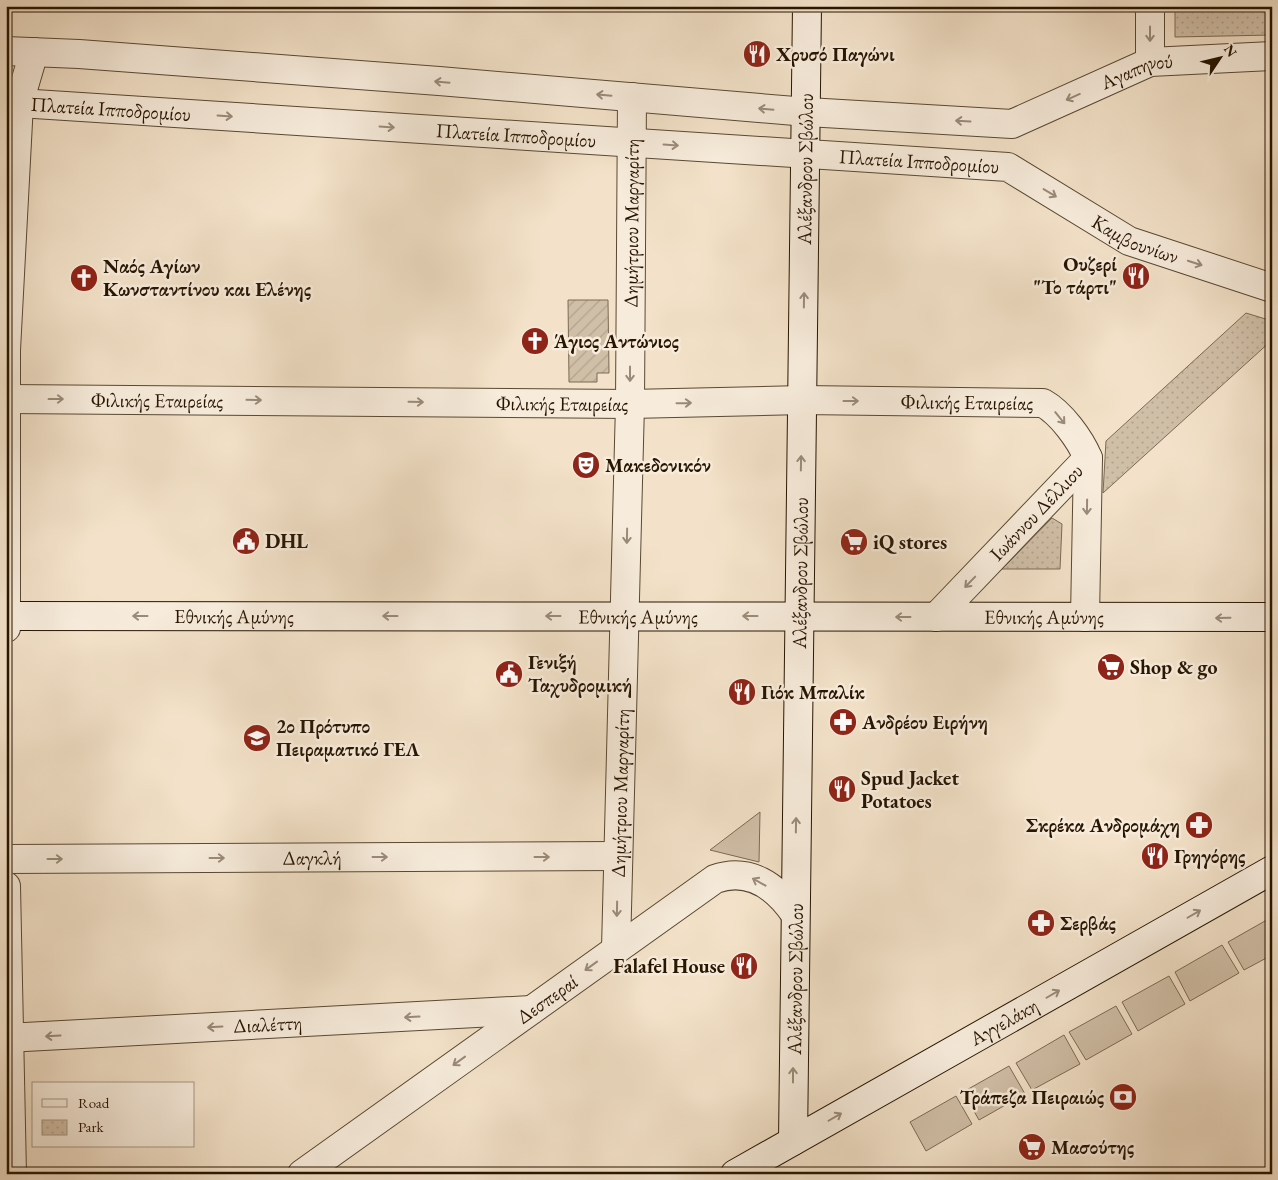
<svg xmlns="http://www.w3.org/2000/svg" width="1278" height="1180" font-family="'EB Garamond',serif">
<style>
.grass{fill:#d0bfa7;stroke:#7c6a54}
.park{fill:url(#park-dots);stroke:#7c6a54}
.garden{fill:url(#garden-furrows);stroke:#7c6a54}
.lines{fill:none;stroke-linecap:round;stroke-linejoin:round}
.street-casing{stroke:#5a4832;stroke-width:30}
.secondary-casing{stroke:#271500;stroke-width:30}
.street{stroke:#f7ecdc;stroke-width:28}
.secondary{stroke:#f7ecdc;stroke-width:28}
.oneway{stroke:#998b79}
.labels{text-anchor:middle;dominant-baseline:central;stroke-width:5;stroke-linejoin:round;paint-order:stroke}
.poi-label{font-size:20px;font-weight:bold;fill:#271500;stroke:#f7ecdc;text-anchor:start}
.street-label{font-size:20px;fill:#271500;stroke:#f7ecdc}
</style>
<defs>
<pattern id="park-dots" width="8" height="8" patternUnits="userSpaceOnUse" patternTransform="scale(1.25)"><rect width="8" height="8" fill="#d0bfa7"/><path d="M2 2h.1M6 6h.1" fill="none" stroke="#b3a38e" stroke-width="1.8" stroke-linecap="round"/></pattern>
<pattern id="garden-furrows" width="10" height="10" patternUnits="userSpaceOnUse" patternTransform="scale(1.25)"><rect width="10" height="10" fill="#d0bfa7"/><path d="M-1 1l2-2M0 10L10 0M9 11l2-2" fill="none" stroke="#b3a38e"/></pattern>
</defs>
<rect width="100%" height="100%" fill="#f3e2c9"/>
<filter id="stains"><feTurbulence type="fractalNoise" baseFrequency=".004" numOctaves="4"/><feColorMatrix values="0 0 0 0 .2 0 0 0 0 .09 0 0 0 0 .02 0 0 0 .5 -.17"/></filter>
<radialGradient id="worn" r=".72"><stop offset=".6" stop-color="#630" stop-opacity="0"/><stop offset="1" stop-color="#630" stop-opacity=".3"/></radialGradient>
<!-- grass -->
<g class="grass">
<polygon points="760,812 759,862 710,850"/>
<polygon points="1272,917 1272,955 1244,970 1228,942"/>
<polygon points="1222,945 1239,973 1190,1001 1175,972"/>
<polygon points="1169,976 1185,1004 1138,1031 1122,1002"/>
<polygon points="1116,1006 1132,1034 1086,1060 1069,1032"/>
<polygon points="1064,1035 1080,1064 1032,1090 1016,1063"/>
<polygon points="1009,1066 1025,1094 979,1120 963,1092"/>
<polygon points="956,1096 972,1124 926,1151 910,1122"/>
</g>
<!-- park -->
<g class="park">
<polygon points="1175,6 1272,6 1272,35 1175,37"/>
<polygon points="1246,313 1272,321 1272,340 1103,493 1106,441"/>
<polygon points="1052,518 1062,524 1060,569 1002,569"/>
</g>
<!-- garden -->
<polygon class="garden" points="568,300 608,300 609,373 597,373 597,382 569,382"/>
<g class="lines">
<defs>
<g id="street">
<path id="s1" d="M6,51L79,54L439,81L807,112L1012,124L1150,62L1272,56"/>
<polyline points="1150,62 1150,6"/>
<path id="s2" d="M19,103L1008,167L1129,241L1272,288"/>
<polyline points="6,350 19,103 34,52"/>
<polyline points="6,353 6,628"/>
<path id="s3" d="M7,399L630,404L803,400L1043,403C1061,413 1080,439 1088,458L1085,617"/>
<path id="s4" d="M936,617L1088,458"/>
<path id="s5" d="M6,859L618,856"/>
<polyline points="6,886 12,1174"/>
<path id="s6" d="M616,948L630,404L632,97"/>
<path id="s7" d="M6,1038L531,1010"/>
<path id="s8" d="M302,1174L715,879C749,867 776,886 795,914"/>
</g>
<g id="secondary">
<path id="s9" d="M6,616L1272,617"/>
<path id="s10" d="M793,1141L807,6"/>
<path id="s11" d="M735,1174L1272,870"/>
</g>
</defs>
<!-- street casing -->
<use href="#street" class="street-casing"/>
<!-- secondary casing -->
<use href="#secondary" class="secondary-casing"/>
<!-- street -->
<use href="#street" class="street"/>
<!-- secondary -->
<use href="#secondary" class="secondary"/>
</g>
<!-- one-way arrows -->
<defs><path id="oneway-shaft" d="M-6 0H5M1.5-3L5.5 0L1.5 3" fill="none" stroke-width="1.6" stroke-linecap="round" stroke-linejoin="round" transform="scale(1.25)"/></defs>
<g class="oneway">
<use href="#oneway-shaft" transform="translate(1150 34) rotate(90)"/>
<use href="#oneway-shaft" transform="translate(442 82) rotate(-175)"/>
<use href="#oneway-shaft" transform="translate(604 95) rotate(-175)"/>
<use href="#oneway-shaft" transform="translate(1073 97) rotate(156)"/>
<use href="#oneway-shaft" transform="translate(766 109) rotate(-175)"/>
<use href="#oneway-shaft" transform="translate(225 116) rotate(4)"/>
<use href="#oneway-shaft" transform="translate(963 121) rotate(-177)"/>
<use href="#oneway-shaft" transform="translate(387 127) rotate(4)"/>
<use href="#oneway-shaft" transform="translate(671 145) rotate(4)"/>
<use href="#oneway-shaft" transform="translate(1050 193) rotate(31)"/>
<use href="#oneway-shaft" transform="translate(1195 263) rotate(18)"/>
<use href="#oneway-shaft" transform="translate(804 300) rotate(-89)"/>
<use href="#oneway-shaft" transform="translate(630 374) rotate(90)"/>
<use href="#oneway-shaft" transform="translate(56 399)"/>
<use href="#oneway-shaft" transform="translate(254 400) rotate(1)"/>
<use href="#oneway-shaft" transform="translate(851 401)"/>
<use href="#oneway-shaft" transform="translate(416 402) rotate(1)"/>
<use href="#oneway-shaft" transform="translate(684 403) rotate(-1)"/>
<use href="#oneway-shaft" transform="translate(1060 418) rotate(51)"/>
<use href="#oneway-shaft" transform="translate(801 463) rotate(-89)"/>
<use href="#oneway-shaft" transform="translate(1087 507) rotate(91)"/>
<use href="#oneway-shaft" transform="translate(627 536) rotate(91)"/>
<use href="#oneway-shaft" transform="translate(970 582) rotate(134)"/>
<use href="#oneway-shaft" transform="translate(140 616) rotate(-180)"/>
<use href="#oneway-shaft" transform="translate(390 616) rotate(-180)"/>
<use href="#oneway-shaft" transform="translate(553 616) rotate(-180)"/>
<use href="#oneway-shaft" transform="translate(750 616) rotate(-180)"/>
<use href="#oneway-shaft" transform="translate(903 617) rotate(-180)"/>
<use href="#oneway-shaft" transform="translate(1223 618) rotate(179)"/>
<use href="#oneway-shaft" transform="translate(796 825) rotate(-89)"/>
<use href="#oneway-shaft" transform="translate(380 857)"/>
<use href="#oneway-shaft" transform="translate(542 857)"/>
<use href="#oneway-shaft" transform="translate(217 858)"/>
<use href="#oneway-shaft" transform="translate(55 859)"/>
<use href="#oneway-shaft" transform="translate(759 882) rotate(-151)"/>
<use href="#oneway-shaft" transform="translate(617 909) rotate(91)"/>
<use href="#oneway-shaft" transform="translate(1194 914) rotate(-30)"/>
<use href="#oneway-shaft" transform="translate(591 966) rotate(144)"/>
<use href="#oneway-shaft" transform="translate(1053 994) rotate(-30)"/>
<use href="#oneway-shaft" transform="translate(412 1017) rotate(177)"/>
<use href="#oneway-shaft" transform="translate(215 1027) rotate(177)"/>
<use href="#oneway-shaft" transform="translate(53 1036) rotate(177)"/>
<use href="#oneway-shaft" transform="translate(459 1061) rotate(144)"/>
<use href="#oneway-shaft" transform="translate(793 1075) rotate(-90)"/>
<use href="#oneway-shaft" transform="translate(835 1117) rotate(-30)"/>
</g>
<!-- icons -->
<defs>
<symbol id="restaurant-disc" viewBox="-11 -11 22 22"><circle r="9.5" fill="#8f2418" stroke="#f7ecdc"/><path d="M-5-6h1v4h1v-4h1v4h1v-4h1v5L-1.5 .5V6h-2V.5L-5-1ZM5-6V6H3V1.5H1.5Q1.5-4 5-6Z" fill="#fff"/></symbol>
<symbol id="church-disc" viewBox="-11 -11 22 22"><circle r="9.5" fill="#8f2418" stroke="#f7ecdc"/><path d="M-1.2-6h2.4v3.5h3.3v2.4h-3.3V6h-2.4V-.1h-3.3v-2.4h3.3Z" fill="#fff"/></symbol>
<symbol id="theatre-disc" viewBox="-11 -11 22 22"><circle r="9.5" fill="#8f2418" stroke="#f7ecdc"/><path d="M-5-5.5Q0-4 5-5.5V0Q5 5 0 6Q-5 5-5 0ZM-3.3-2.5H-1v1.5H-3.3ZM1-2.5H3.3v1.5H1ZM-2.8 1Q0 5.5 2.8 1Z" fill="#fff"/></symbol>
<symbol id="civic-disc" viewBox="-11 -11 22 22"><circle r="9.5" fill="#8f2418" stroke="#f7ecdc"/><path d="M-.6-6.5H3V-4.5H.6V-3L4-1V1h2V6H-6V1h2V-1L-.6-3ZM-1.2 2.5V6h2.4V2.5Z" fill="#fff"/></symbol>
<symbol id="supermarket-disc" viewBox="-11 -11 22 22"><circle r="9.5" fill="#8f2418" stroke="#f7ecdc"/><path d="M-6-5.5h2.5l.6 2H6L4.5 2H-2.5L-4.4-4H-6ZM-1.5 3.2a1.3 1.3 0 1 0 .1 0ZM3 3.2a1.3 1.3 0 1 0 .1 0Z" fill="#fff"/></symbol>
<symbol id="pharmacy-disc" viewBox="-11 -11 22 22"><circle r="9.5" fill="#8f2418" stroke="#f7ecdc"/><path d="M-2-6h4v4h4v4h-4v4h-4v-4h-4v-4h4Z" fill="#fff"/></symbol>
<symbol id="school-disc" viewBox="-11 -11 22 22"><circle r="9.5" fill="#8f2418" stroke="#f7ecdc"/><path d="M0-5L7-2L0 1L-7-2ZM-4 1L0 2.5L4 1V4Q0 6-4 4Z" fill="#fff"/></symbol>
<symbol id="bank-disc" viewBox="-11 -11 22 22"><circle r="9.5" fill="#8f2418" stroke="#f7ecdc"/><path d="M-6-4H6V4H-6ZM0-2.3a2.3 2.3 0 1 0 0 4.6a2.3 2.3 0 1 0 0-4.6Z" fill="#fff"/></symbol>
</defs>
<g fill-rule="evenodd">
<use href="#restaurant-disc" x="741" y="38" width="32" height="32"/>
<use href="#restaurant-disc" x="1120" y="260" width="32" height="32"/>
<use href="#church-disc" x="68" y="262" width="32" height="32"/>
<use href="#church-disc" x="519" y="325" width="32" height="32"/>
<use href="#theatre-disc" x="570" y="449" width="32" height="32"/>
<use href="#civic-disc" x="230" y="525" width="32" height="32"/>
<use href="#supermarket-disc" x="838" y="526" width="32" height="32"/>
<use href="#supermarket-disc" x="1095" y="651" width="32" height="32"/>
<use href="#civic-disc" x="493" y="658" width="32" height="32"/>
<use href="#restaurant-disc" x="726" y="676" width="32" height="32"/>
<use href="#pharmacy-disc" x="827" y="706" width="32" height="32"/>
<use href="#school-disc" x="241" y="722" width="32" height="32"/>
<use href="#restaurant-disc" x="826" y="773" width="32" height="32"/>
<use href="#pharmacy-disc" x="1183" y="809" width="32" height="32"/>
<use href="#restaurant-disc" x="1139" y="840" width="32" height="32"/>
<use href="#pharmacy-disc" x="1025" y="907" width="32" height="32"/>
<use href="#restaurant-disc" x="728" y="950" width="32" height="32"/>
<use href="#bank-disc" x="1107" y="1081" width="32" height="32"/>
<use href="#supermarket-disc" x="1016" y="1131" width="32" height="32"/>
</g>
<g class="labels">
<!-- poi labels -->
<g class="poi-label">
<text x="776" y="54">Χρυσό Παγώνι</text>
<text x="1117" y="264" text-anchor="end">Ουζερί<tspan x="1117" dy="23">"Το τάρτι"</tspan></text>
<text x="103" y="266">Ναός Αγίων<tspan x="103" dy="23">Κωνσταντίνου και Ελένης</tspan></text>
<text x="554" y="341">Άγιος Αντώνιος</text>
<text x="605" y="465">Μακεδονικόν</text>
<text x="265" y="541">DHL</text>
<text x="873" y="542">iQ stores</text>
<text x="528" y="662">Γενιξή<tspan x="528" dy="23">Ταχυδρομική</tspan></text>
<text x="1130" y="667">Shop &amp; go</text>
<text x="761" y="692">Γιόκ Μπαλίκ</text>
<text x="862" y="722">Ανδρέου Ειρήνη</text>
<text x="276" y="726">2ο Πρότυπο<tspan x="276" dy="23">Πειραματικό ΓΕΛ</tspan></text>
<text x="861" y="778">Spud Jacket<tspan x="861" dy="23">Potatoes</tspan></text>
<text x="1180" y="825" text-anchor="end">Σκρέκα Ανδρομάχη</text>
<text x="1174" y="856">Γρηγόρης</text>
<text x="1060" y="923">Σερβάς</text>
<text x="725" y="966" text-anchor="end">Falafel House</text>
<text x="1104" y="1097" text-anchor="end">Τράπεζα Πειραιώς</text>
<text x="1051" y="1147">Μασούτης</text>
</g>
<!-- street labels -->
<g class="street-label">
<text stroke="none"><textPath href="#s1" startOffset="1145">Αγαπηνού</textPath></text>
<text stroke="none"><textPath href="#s2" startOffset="92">Πλατεία Ιπποδρομίου</textPath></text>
<text stroke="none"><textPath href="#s2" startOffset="498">Πλατεία Ιπποδρομίου</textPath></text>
<text stroke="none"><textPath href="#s2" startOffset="902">Πλατεία Ιπποδρομίου</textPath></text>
<text stroke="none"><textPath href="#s10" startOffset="972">Αλέξανδρου Σβώλου</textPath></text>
<text stroke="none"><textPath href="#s6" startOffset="725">Δημήτριου Μαργαρίτη</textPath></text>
<text stroke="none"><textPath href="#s2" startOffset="1138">Καμβουνίων</textPath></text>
<text stroke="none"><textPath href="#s3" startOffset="150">Φιλικής Εταιρείας</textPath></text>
<text stroke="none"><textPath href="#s3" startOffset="960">Φιλικής Εταιρείας</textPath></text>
<text stroke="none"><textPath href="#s3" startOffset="555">Φιλικής Εταιρείας</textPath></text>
<text stroke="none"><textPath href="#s4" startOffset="145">Ιωάννου Δέλλιου</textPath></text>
<text stroke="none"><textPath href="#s10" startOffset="568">Αλέξανδρου Σβώλου</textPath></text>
<text stroke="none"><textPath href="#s9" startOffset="228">Εθνικής Αμύνης</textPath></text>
<text stroke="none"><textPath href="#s9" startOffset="632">Εθνικής Αμύνης</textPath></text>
<text stroke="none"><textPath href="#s9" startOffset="1038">Εθνικής Αμύνης</textPath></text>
<text stroke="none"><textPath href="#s6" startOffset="155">Δημήτριου Μαργαρίτη</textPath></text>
<text stroke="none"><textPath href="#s5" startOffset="306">Δαγκλή</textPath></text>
<text stroke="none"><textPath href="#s10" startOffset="162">Αλέξανδρου Σβώλου</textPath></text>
<text stroke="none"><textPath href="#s8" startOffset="301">Δεσπεραί</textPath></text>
<text stroke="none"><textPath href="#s11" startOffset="309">Αγγελάκη</textPath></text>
<text stroke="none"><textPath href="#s7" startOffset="262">Διαλέττη</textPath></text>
</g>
</g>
<!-- margin -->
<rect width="1278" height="1180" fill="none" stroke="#f3e2c9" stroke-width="25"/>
<rect x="8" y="8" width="1263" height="1165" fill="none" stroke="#271500" stroke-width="2.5"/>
<rect x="12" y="12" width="1253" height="1155" fill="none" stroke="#271500"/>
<!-- legend -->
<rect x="32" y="1082" width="162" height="65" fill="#f7ecdc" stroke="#a49684"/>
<rect x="42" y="1099" width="25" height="8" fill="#f7ecdc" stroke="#a49684"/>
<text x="78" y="1108" font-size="15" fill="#271500">Road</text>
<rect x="42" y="1120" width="25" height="15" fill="url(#park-dots)" stroke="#a49684"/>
<text x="78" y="1132" font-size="15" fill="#271500">Park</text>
<!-- north arrow -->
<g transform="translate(1220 58) rotate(55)" stroke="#f7ecdc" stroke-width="4" paint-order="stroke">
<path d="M0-4L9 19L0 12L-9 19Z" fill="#271500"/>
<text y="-8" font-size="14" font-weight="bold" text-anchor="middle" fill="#271500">N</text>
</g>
<rect width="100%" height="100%" filter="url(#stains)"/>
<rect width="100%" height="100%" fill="url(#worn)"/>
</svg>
